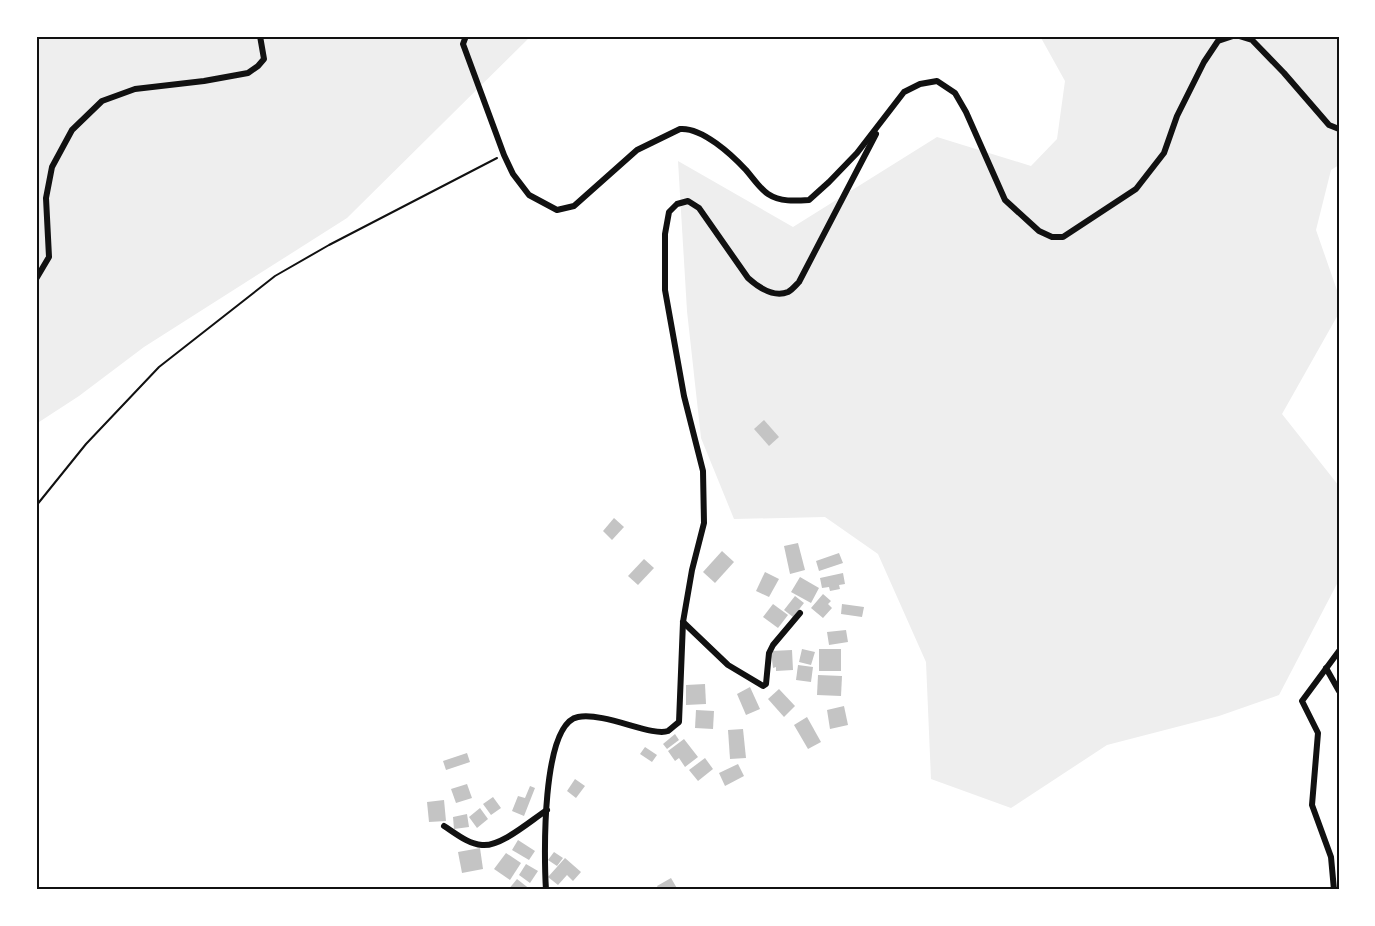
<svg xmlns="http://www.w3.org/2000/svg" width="1375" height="926" font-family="'Exo 2',sans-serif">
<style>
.green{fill:#eee}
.building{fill:#c4c4c4}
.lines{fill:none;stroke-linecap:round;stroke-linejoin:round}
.path{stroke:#111;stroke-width:2}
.minor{stroke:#111;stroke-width:6}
.neatline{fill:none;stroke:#111;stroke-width:2}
</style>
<rect width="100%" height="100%" fill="#fff"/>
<!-- green -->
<g class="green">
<polygon points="36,36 531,36 347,218 144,347 79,396 36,424"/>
<polygon points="1040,36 1339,36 1339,165 1331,170 1316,230 1339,296 1339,313 1282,414 1339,486 1339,580 1279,695 1219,716 1107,745 1011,808 931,779 926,662 878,554 825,517 734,519 701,438 687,311 678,161 793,227 937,137 1031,166 1057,139 1065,81"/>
</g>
<!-- building -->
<g class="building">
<polygon points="764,420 779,437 769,446 754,429"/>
<polygon points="614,518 624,527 612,540 603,531"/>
<polygon points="798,543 805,570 790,574 784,546"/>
<polygon points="722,551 734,562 715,583 703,572"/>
<polygon points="839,553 843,563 819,571 816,561"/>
<polygon points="644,559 654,568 638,585 628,576"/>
<polygon points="765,572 779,579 769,597 756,591"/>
<polygon points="843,573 845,584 839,585 840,589 830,591 829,587 822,588 820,578"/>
<polygon points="800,577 819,588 811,603 791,592"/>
<polygon points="823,594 831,601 828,604 832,608 823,618 811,608"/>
<polygon points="795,596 804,603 793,617 784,610"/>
<polygon points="773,604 788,615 778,628 763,617"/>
<polygon points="842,604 864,607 862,617 841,614"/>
<polygon points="846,630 848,642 829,645 827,632"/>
<polygon points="802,649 815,652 811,665 799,662"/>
<rect x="819" y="649" width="22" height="22"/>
<polygon points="792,650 793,670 776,671 776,667 773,668 771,651"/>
<polygon points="798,665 813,667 811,682 796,680"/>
<polygon points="818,675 842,676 841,696 817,695"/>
<polygon points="705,684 706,704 686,705 686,685"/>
<polygon points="750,687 760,709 746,715 737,694"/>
<polygon points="779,689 795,706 784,717 768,699"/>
<polygon points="844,706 848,725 830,729 827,710"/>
<polygon points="696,710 714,711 713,729 695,728"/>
<polygon points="807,717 821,742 808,749 794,725"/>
<polygon points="743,729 746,758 730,759 728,730"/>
<polygon points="675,734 679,740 667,749 663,744"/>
<polygon points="684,739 698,757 685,767 679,758 675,761 668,751"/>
<polygon points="645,747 657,755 652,762 640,754"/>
<polygon points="467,753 470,762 446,770 443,761"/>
<polygon points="705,758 713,769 698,781 689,770"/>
<polygon points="738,764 744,776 725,786 719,773"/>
<polygon points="575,779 585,786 576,798 567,791"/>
<polygon points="467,784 472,798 456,803 451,789"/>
<polygon points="530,786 535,788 524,816 512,811 518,796 525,798"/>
<polygon points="493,797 501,808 491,815 483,804"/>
<polygon points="444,800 446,821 429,822 427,802"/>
<polygon points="480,808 488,819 477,828 469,817"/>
<polygon points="467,814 469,827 454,829 453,817"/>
<polygon points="518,840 535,851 529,860 512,850"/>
<polygon points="480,848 483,869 462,873 458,852"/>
<polygon points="554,852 563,858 557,866 548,860"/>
<polygon points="506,853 521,863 510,880 494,869"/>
<polygon points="565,858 581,872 573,881 567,875 558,885 548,877"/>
<polygon points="526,864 538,871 530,883 519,875"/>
<polygon points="671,878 678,890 659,890 657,886"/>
<polygon points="517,879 531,890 508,890"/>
</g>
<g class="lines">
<!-- path -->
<polyline class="path" points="36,506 86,444 159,367 275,276 329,245 497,158"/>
<!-- minor -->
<g class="minor">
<path d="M466,36L463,44L504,155L513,174L529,195L557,210L574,206L637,150L680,129C702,127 732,155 746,170C753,178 759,188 768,194C780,202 795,201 809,200L829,182L857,153L904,92L920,84L937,81L955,93L966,112L1005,200L1039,231L1052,237H1063L1136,189L1164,153L1177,116L1204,62L1218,41L1233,36"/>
<polyline points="1239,36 1252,40 1284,73 1329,125 1339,129"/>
<polyline points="36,279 49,257 46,198 52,167 72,130 102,101 135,89 204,81 248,73 258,66 264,59 260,36"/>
<polyline points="683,622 728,665 763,686 766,684 769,653 773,645 800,613"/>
<polyline points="1326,668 1339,691"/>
<path d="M444,826C455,833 468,844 482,845C501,847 530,821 547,810"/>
<path d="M546,890C544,859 541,724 578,717C605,712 652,737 668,731C671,729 675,725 679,722L683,622L692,570L704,523L703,471L684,396L665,290V234L669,212L677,204L688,201L699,208L748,278C758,287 773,298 788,292C792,290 796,285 799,282L876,134"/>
<polyline points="1334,890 1331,857 1312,805 1318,733 1302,701 1339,651"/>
</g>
</g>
<!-- border -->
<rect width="1375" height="926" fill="none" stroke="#ffffff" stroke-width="75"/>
<rect x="38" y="38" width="1300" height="850" class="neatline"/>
</svg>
